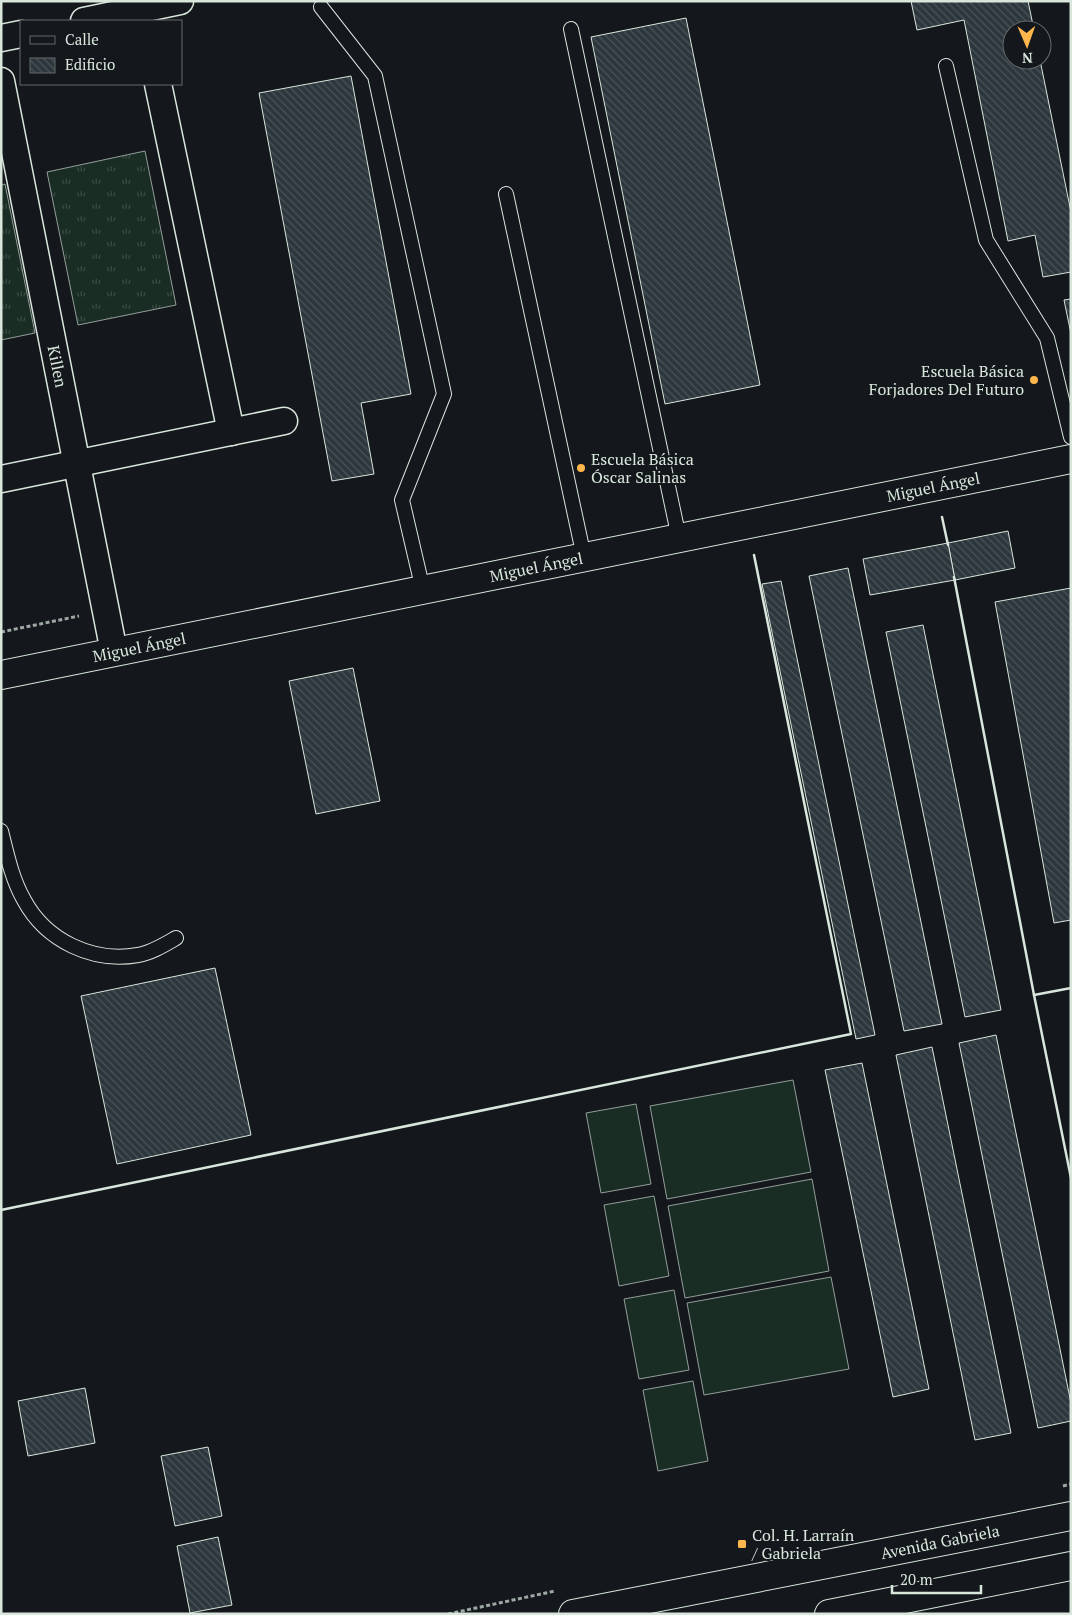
<svg xmlns="http://www.w3.org/2000/svg" width="1072" height="1615" font-family="'PT Serif',serif">
<style>
.grass{fill:url(#grass-tufts);stroke:#939e99}
.pitch{fill:#1a2d24;stroke:#939e99}
.building{fill:url(#building-back-hatch);stroke:#d8e6dc}
.lines{fill:none;stroke-linecap:round;stroke-linejoin:round}
.service-casing{stroke:#d8e6dc;stroke-width:16}
.minor-casing{stroke:#d8e6dc;stroke-width:29}
.tertiary-casing{stroke:#d8e6dc;stroke-width:30}
.primary-casing{stroke:#d8e6dc;stroke-width:30}
.path{stroke:#9da8a2;stroke-width:3;stroke-dasharray:4 2.5;stroke-linecap:butt}
.service{stroke:#14181c;stroke-width:14}
.minor{stroke:#14181c;stroke-width:26}
.tertiary{stroke:#14181c;stroke-width:28}
.primary{stroke:#14181c;stroke-width:28}
.wall{stroke:#d8e6dc;stroke-width:2.5}
.poi-dot{fill:#ffb74d;stroke:#14181c;stroke-width:2}
.labels{text-anchor:middle;dominant-baseline:central;stroke-width:4;stroke-linejoin:round;paint-order:stroke}
.street-label{font-size:16px;fill:#d8e6dc;stroke:#14181c}
.poi-label{font-size:16px;fill:#d8e6dc;stroke:#14181c;text-anchor:start}
</style>
<defs>
<pattern id="grass-tufts" width="24" height="20" patternUnits="userSpaceOnUse" patternTransform="scale(1.25)"><rect width="24" height="20" fill="#1a2d24"/><path d="M3 7l-1-3M5 7V3M7 7l1-3M15 17l-1-3M17 17v-4M19 17l1-3" fill="none" stroke="#3b4b43"/></pattern>
<pattern id="building-back-hatch" width="6" height="6" patternUnits="userSpaceOnUse" patternTransform="scale(1.25)"><rect width="6" height="6" fill="#2c363c"/><path d="M-1 5l2 2M0 0l6 6M5-1l2 2" fill="none" stroke="#4a5358"/></pattern>
</defs>
<rect width="100%" height="100%" fill="#14181c"/>
<!-- grass -->
<g class="grass">
<polygon points="145,151 176,305 78,325 47,172"/>
<polygon points="5,184 35,333 1,340 1,185"/>
</g>
<!-- pitch -->
<g class="pitch">
<polygon points="793,1080 811,1172 667,1199 650,1106"/>
<polygon points="636,1104 651,1184 601,1193 586,1113"/>
<polygon points="812,1179 829,1271 685,1298 668,1206"/>
<polygon points="654,1196 669,1276 619,1286 604,1205"/>
<polygon points="831,1277 849,1369 704,1395 687,1303"/>
<polygon points="674,1290 689,1370 639,1379 624,1299"/>
<polygon points="693,1381 708,1461 658,1471 643,1390"/>
</g>
<!-- building -->
<g class="building">
<polygon points="911,1 1028,1 1034,30 1012,30 1012,60 1040,60 1071,212 1071,272 1043,277 1035,235 1008,241 964,20 917,30"/>
<polygon points="686,18 760,385 665,404 591,37"/>
<polygon points="351,76 411,394 361,403 374,474 332,481 259,93"/>
<polygon points="1071,299 1071,334 1064,300"/>
<polygon points="1008,531 1015,568 955,580 948,543"/>
<polygon points="948,543 955,580 870,595 863,559"/>
<polygon points="848,568 942,1024 904,1031 809,576"/>
<polygon points="781,581 875,1035 856,1039 762,584"/>
<polygon points="1071,588 1071,920 1054,923 995,602"/>
<polygon points="923,625 1001,1010 965,1017 886,632"/>
<polygon points="353,668 380,801 316,814 289,681"/>
<polygon points="215,968 251,1135 117,1164 81,996"/>
<polygon points="996,1035 1071,1403 1071,1421 1038,1428 959,1043"/>
<polygon points="932,1047 1011,1433 975,1440 896,1055"/>
<polygon points="862,1063 929,1389 893,1397 825,1070"/>
<polygon points="85,1388 95,1443 28,1456 18,1401"/>
<polygon points="208,1447 222,1516 175,1526 161,1456"/>
<polygon points="218,1537 232,1605 190,1613 177,1546"/>
</g>
<g class="lines">
<defs>
<g id="service">
<polyline points="321,7 375,76 444,394 402,500 423,590"/>
<polyline points="571,29 679,538"/>
<polyline points="946,66 986,240 1047,338 1071,437"/>
<polyline points="506,194 584,557"/>
<path d="M1,831C7,855 12,879 24,900C46,941 93,963 138,955C151,953 164,945 176,938"/>
</g>
<g id="minor">
<polyline points="84,21 180,1"/>
<polyline points="1,38 21,34"/>
<path id="s1" d="M1,81L114,652"/>
<polyline points="158,84 231,432"/>
<polyline points="1,479 284,421"/>
</g>
<g id="tertiary">
<path id="s2" d="M1,675L1071,459"/>
</g>
<g id="primary">
<path id="s3" d="M573,1614L1071,1516"/>
<polyline points="829,1614 1071,1566"/>
</g>
</defs>
<!-- service casing -->
<use href="#service" class="service-casing"/>
<!-- minor casing -->
<use href="#minor" class="minor-casing"/>
<!-- tertiary casing -->
<use href="#tertiary" class="tertiary-casing"/>
<!-- primary casing -->
<use href="#primary" class="primary-casing"/>
<!-- path -->
<g class="path">
<polyline points="1,632 79,616"/>
<polyline points="1063,1486 1071,1484"/>
<polyline points="448,1614 555,1591"/>
</g>
<!-- service -->
<use href="#service" class="service"/>
<!-- minor -->
<use href="#minor" class="minor"/>
<!-- tertiary -->
<use href="#tertiary" class="tertiary"/>
<!-- primary -->
<use href="#primary" class="primary"/>
<!-- wall -->
<g class="wall">
<polyline points="942,517 948,545"/>
<polyline points="954,577 1034,995 1071,1178"/>
<polyline points="1034,995 1071,988"/>
<polyline points="1,1210 851,1034 754,555"/>
</g>
</g>
<!-- markers -->
<g class="poi-dot">
<circle cx="1034" cy="380" r="5"/>
<circle cx="581" cy="468" r="5"/>
<rect x="737" y="1539" width="10" height="10" rx="2.5"/>
</g>
<g class="labels">
<!-- street labels -->
<g class="street-label">
<text stroke="none"><textPath href="#s1" startOffset="291">Killen</textPath></text>
<text stroke="none"><textPath href="#s2" startOffset="951">Miguel Ángel</textPath></text>
<text stroke="none"><textPath href="#s2" startOffset="546">Miguel Ángel</textPath></text>
<text stroke="none"><textPath href="#s2" startOffset="141">Miguel Ángel</textPath></text>
<text stroke="none"><textPath href="#s3" startOffset="374">Avenida Gabriela</textPath></text>
</g>
<!-- poi labels -->
<g class="poi-label">
<text x="1024" y="371" text-anchor="end">Escuela Básica<tspan x="1024" dy="18">Forjadores Del Futuro</tspan></text>
<text x="591" y="459">Escuela Básica<tspan x="591" dy="18">Óscar Salinas</tspan></text>
<text x="752" y="1535">Col. H. Larraín<tspan x="752" dy="18">/ Gabriela</tspan></text>
</g>
</g>
<!-- border -->
<rect width="1072" height="1615" fill="none" stroke="#d8e6dc" stroke-width="5"/>
<!-- legend -->
<rect x="20" y="20" width="162" height="65" fill="#14181c" stroke="#626a69"/>
<rect x="30" y="36" width="25" height="8" fill="#14181c" stroke="#626a69"/>
<text x="65" y="45" font-size="15" fill="#d8e6dc">Calle</text>
<rect x="30" y="58" width="25" height="15" fill="url(#building-back-hatch)" stroke="#626a69"/>
<text x="65" y="70" font-size="15" fill="#d8e6dc">Edificio</text>
<!-- north arrow -->
<g transform="translate(1027 45) rotate(178)"><circle r="24" fill="#14181c" stroke="#626a69"/>
<path d="M0-4L9 19L0 12L-9 19Z" fill="#ffb74d"/>
<text y="-8" font-size="14" font-weight="bold" text-anchor="middle" fill="#d8e6dc">N</text>
</g>
<!-- scale -->
<path d="M892 1585v8h89v-8" fill="none" stroke="#d8e6dc" stroke-width="2.5"/>
<text x="900" y="1585" font-size="15" fill="#d8e6dc" stroke="#14181c" stroke-width="4" paint-order="stroke">20 m</text>
</svg>
